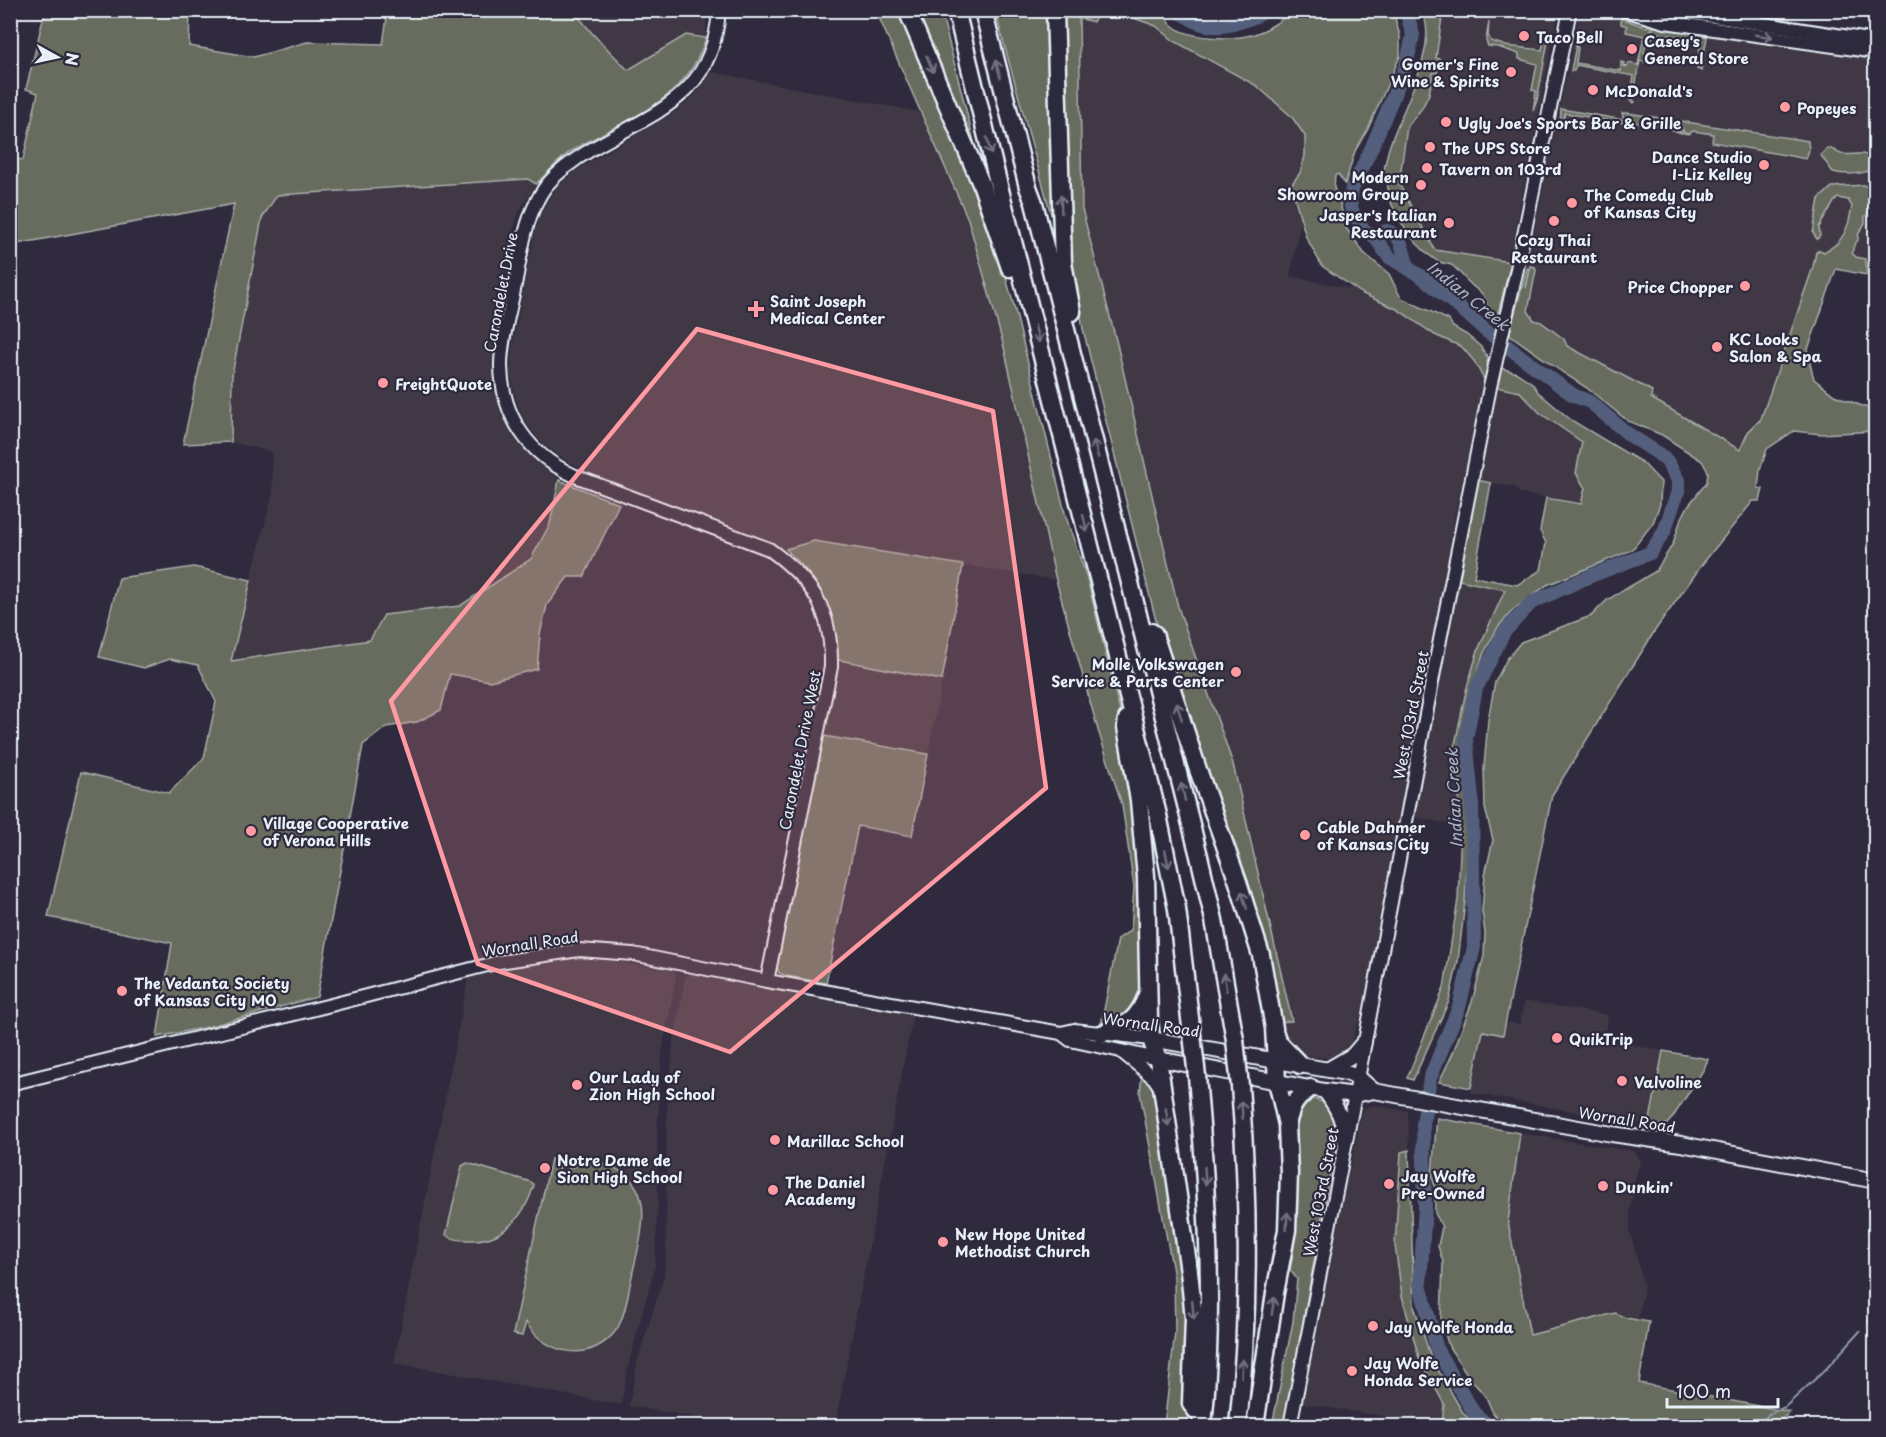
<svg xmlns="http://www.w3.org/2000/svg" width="1886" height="1437" font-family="'Playpen Sans',sans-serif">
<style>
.built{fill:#403745}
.green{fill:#676c5e;stroke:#a8aeab;stroke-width:1.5}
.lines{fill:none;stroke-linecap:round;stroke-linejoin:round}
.stream{stroke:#8e99ad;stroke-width:2}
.river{stroke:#525f7b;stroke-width:14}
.secondary-casing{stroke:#e8f1f8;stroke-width:16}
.primary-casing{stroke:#e8f1f8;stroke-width:18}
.highway-casing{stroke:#e8f1f8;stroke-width:21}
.secondary{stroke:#2f2a3d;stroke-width:12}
.primary{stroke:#2f2a3d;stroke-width:14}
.highway{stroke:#2f2a3d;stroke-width:16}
.highway-bridge-casing{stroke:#e8f1f8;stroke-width:21;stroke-linecap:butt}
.highway-bridge{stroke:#2f2a3d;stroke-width:16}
.oneway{stroke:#70707e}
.marked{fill:#ff9aa2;fill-opacity:0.2;stroke:#ff9aa2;stroke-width:4.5;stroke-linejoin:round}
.poi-dot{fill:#ff9aa2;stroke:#2f2a3d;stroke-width:2}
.labels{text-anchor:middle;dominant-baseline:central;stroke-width:4.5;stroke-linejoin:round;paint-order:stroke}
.poi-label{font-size:15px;font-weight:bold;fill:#e8f1f8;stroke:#2f2a3d;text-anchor:start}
.street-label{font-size:15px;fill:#e8f1f8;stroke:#2f2a3d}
.water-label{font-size:16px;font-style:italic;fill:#acb7c6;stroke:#2f2a3d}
</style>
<rect width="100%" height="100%" fill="#2f2a3d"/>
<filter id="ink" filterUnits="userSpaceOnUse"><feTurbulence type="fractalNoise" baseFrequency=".0167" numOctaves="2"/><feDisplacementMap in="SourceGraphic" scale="12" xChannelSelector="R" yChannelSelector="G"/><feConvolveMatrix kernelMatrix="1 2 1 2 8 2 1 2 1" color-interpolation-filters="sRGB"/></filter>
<g filter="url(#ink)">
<!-- built -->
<g class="built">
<polygon points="574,11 706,11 706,38 686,35 628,71 592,33"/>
<polygon points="1108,11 1114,11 1156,26 1174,41 1257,86 1292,117 1305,136 1305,156 1300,173 1291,185 1301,219 1290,276 1358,290 1397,309 1435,335 1462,347 1474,361 1485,381 1468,464 1458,499 1450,542 1450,559 1366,998 1349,1051 1342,1056 1331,1059 1308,1056 1291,1049 1284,1043 1278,1022 1292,1021 1233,764 1178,607 1117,344 1082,209 1079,18 1093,22 1100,12"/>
<polygon points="1441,11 1559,11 1515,233 1511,262 1435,250 1399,184 1407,127 1422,108"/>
<polygon points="1580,11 1610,11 1666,27 1875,57 1875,276 1819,266 1749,459 1740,450 1513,317 1523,284"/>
<polygon points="1702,11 1792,11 1790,23"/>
<polygon points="712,72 920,112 968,218 1004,347 1056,580 814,541 786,549 590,473 565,460 548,448 537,438 522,416 515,396 510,371 512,348 535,231 540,214 549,198 559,185 576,170 672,114 693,97"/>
<polygon points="528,179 536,184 519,212 511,238 493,345 493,379 501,413 519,444 559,480 550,524 531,559 460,606 384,615 370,640 230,661 273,492 271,452 231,442 232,375 262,218 277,195"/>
<polygon points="1496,387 1520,392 1540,413 1582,442 1576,473 1585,488 1582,504 1519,493 1515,487 1477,480"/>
<polygon points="1459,580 1505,590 1478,650 1466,691 1455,744 1461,787 1454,825 1413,817"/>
<polygon points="835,659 942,680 928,754 824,736 832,693"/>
<polygon points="574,958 618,962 671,971 675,973 676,977 662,1052 660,1082 657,1136 658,1199 655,1266 630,1359 621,1405 394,1363 468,978 547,960"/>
<polygon points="692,974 913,1015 835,1426 746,1426 629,1406 638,1359 664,1275 666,1255 667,1113 673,1044 685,979 687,975"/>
<polygon points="1524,1001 1608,1015 1604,1040 1663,1051 1649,1125 1471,1093 1483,1031 1503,1035 1506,1022 1520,1024"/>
<polygon points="1374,1105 1408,1111 1409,1150 1401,1152 1395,1245 1402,1296 1419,1358 1444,1404 1442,1426 1301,1403 1341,1199 1351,1166 1361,1113 1366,1107"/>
<polygon points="1520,1133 1633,1151 1637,1155 1640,1163 1634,1183 1630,1211 1630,1231 1644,1287 1638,1320 1615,1313 1530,1335 1508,1222"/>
</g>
<!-- green -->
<g class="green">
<path d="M388,11H574L592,33L628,70L686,35L706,38C686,104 626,118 573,150C559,159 548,173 536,184L528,179L277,195L262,218L232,375L231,442L183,444L234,204L11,245V158L23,160L38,93L26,89L45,11H190L189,46L254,57L307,42L383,44Z"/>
<polygon points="876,11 899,11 987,213 1013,302 1066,517 1087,578 1134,768 1141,844 1139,998 1134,1011 1111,1024 1101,1025 1118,939 1131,930 1134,887 1122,805 1098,730 1056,580 1004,347 968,219"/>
<polygon points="911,11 941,11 981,169"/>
<polygon points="995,11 1049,11 1058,240"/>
<polygon points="1063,11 1108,11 1100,12 1093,22 1079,18 1082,209 1117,344 1178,607 1233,764 1292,1021 1278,1022 1164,653 1083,329 1071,253"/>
<path d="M1114,11H1163C1166,16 1168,23 1173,26C1189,39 1232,40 1251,35C1267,31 1280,21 1292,11H1393L1400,36V56L1368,129L1355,151L1345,184L1338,174L1335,176L1334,188L1339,199L1346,228L1364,253L1389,274L1401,298L1449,320L1453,327L1467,335L1481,347L1488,358L1487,363L1488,365L1485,381L1474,361L1462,347L1435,335L1397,309L1363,294L1322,266L1306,237L1291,185L1300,173L1305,156V136L1292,117L1257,86L1174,41L1156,26Z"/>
<path d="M1421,11H1443L1436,58L1440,59L1437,73H1433L1429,94L1422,108L1407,127L1399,184L1435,250L1511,262L1497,317C1482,308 1489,298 1480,292C1467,283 1463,275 1453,266C1449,263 1444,264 1439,262C1436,260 1431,257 1428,254C1413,242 1399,222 1392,205C1389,198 1388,189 1387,182H1382C1384,170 1386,156 1390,145C1401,113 1432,57 1426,24C1425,19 1423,15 1421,11Z"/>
<polygon points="1621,18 1645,27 1652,25 1649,42 1646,44 1644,52 1647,56 1646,62 1640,61 1634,93 1637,94 1632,99 1635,102 1633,103 1630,101 1634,76 1576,65 1574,71 1571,71 1576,45 1578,48 1576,63 1621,71 1621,62 1625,63 1624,66 1627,67 1629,63 1638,65 1644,36 1626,32 1627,26 1621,24"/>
<polygon points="1489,21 1488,35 1491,41 1506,46 1542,50 1546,31 1550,31 1537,100 1533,111 1536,91 1532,90 1537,64 1519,59 1519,54 1498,47 1488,46 1486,41"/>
<polygon points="1654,25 1700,34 1707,37 1701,71 1697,69 1700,46 1696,39 1655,33 1651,40"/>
<polygon points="1561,109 1624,120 1622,113 1628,113 1808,141 1809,150 1806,159 1796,157 1712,142 1713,134 1693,131 1689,134 1684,133 1683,130 1682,133 1672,130 1672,128 1635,122 1634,125 1565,113 1562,126 1560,127"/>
<path d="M1827,148C1834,148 1834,152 1841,154C1855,156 1861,150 1875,159V167C1866,175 1845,175 1833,172L1822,157L1821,155Z"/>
<path d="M1864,185L1869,189L1875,192C1875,201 1871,210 1865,217V223L1858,235V240L1854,245L1852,253L1856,257L1865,259L1867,275L1836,269L1807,352L1814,379L1834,395L1875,411V431L1821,434L1794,431L1767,449L1760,470L1758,488L1763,489L1760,501H1753L1704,562L1656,629L1552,795L1503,1035L1483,1031L1471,1088L1439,1082L1452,1055L1472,1002L1484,956L1485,933L1482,911L1485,875L1493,840L1485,808L1484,767L1488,720L1495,682L1507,659L1521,642L1591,616L1607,600L1656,571L1673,544L1680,522L1688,506L1707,482L1708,472L1702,461L1662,435L1628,421L1587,388L1562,372L1509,334L1527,269L1528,268L1529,270L1526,288L1530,270V266L1535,267L1536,270L1528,311L1534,320L1541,322L1564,339L1567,346L1652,391L1651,398L1740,450L1748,432L1761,419L1813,267L1816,252L1820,250L1824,252C1828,249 1834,247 1837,243C1847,234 1850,218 1852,206L1848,200L1838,198L1834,202L1819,227L1820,236L1817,239L1813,233L1819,199L1832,187Z"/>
<polygon points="1501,368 1517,373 1532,383 1538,392 1571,420 1643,463 1661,482 1660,504 1653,523 1632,550 1547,585 1514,609 1498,627 1484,653 1469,695 1463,733 1469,819 1465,902 1458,961 1449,1001 1413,1080 1407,1078 1444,988 1458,899 1461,827 1454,825 1461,787 1455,744 1466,691 1478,650 1505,590 1459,580 1477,480 1491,483 1474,577 1517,585 1541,570 1546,543 1540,531 1546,498 1581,504 1585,488 1576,473 1582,442 1540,413 1520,392 1496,387"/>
<polygon points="559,480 619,504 584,577 568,577 547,605 540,634 537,669 490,681 450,674 441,710 417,722 386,727 363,745 317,997 207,1027 157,1037 172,943 48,917 81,772 169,793 204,758 216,702 198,665 170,659 144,668 99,657 119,578 194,567 251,580 231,661 370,640 384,615 460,606 531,559 550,524"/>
<path d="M814,541L963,565L942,680L835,659C831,636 830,611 820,589C812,574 797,561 786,549Z"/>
<polygon points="824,736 928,754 912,836 858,826 826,983 787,976 779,973 776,965"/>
<polygon points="1663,1051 1708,1059 1704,1069 1673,1117 1667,1124 1658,1126 1649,1125"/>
<polygon points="1142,1073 1150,1081 1155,1095 1184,1269 1189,1407 1188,1426 1164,1426 1175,1332 1174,1277 1140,1093"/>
<path d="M1313,1099C1332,1103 1332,1112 1338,1129L1284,1426H1272L1293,1322L1297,1279L1290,1270C1300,1222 1297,1175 1294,1127C1297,1115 1301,1106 1313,1099Z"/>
<polygon points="1437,1118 1520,1133 1508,1222 1530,1335 1615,1313 1626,1318 1649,1322 1639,1383 1790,1412 1774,1426 1506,1426 1493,1413 1486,1397 1469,1377 1449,1347 1441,1320 1443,1262 1438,1246 1442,1227 1435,1213 1435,1190 1432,1173"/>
<polygon points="1409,1150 1414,1306 1431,1358 1462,1411 1474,1426 1442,1426 1444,1404 1419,1358 1402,1296 1395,1245 1401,1152"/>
<path d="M551,1159L561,1161L558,1176C573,1164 592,1159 610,1166C660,1186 640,1237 632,1276C628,1292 626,1314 617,1329C593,1364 545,1356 526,1322L522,1336L513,1334Z"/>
<path d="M467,1163L531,1182L534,1185C525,1216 503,1242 468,1240C460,1240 453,1240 446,1235L462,1166Z"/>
</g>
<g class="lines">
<!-- stream -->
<g class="stream">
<polyline points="1868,1322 1876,1311"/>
<polyline points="1758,1426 1769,1414 1785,1407 1826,1369 1860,1331"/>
</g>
<!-- river -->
<g class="river">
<path d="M1177,10C1200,26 1214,31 1240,22C1250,19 1258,16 1267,10"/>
<polyline points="1406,10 1413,35 1406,66 1372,147 1352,189 1350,201 1352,211 1364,230 1374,236 1389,257 1421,276 1467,314 1485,330 1573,395 1590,402 1628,434 1656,452 1667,461 1678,480 1678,491 1664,532 1650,553 1588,577 1531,603 1504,632 1476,689 1466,739 1472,798 1474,947 1459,1007 1430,1078 1423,1124 1425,1206 1420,1284 1437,1350 1474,1413 1489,1426"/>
<path d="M1374,236L1386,231C1404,234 1402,254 1409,268"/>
</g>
<defs>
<g id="secondary">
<path d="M719,10C713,97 656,111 592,149C575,159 559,170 546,186C526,213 522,248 516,280C511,308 501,338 501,366C502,417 529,455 575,476L769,549C814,582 832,610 831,667L767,981"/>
<polyline points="1624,10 1665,22 1876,52"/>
<polyline points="1673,10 1876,41"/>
<polyline points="1061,1033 1070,1040 1158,1059"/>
<polyline points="1123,1053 1154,1078 1162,1090"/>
<polyline points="10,1084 335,1004 499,962 579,950 633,954 767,981 1061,1033 1074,1030 1151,1039"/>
<polyline points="1290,1426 1355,1095 1438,650 1490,387 1517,269 1570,10"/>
</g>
<g id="primary">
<polyline points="1151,1039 1346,1073 1358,1077 1374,1091"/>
<polyline points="1158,1059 1325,1091 1355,1095 1374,1091 1612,1134 1681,1144 1876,1181"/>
<polyline points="1329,1069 1353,1055 1364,1042"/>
<path d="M1325,1091C1338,1109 1343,1118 1345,1141"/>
</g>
<g id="highway">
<polyline points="907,10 982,186 1010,268"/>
<polyline points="956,10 996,174 1158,815 1177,909 1192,1035"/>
<polyline points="983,10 1028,187 1034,203 1199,856 1214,920 1235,1040"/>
<polyline points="1055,10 1063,263 1072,312"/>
<polyline points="1151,632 1154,634 1197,767 1238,882 1261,955 1274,1028 1277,1081 1287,1125 1289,1173 1287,1230 1275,1293 1255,1426"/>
<polyline points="1127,719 1126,727 1139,800 1142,834 1146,876 1149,1019 1151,1039 1158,1059 1189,1271 1194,1318 1191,1404 1203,1419"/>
<path d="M1101,1034C1127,1025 1137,1022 1147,995"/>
<polyline points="1275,1034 1278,1042 1300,1065"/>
<path d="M1197,1076C1207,1192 1215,1310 1203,1426"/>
<path d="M1287,1124C1292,1105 1295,1099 1311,1088"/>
<path d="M1238,1426C1250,1313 1249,1200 1240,1086"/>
</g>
</defs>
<!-- secondary casing -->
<use href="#secondary" class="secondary-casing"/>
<!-- primary casing -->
<use href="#primary" class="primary-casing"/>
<!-- highway casing -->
<use href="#highway" class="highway-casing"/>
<!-- secondary -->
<use href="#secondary" class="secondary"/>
<!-- primary -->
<use href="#primary" class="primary"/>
<!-- highway -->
<use href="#highway" class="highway"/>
<defs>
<g id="highway-bridge">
<polyline points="1192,1035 1197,1076"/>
<polyline points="1235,1040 1240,1086"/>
</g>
</defs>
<!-- highway-bridge casing -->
<use href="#highway-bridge" class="highway-bridge-casing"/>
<!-- highway-bridge -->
<use href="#highway-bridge" class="highway-bridge"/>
</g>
<!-- one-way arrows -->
<defs><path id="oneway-shaft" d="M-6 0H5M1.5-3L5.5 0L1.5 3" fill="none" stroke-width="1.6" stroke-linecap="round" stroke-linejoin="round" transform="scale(1.5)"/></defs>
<g class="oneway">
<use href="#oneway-shaft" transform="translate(1764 36) rotate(8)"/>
<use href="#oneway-shaft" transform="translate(930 64) rotate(67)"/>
<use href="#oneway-shaft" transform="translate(998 69) rotate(-105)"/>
<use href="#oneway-shaft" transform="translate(989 146) rotate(76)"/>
<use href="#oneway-shaft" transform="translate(1061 204) rotate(-92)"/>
<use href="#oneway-shaft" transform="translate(1037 334) rotate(76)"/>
<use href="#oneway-shaft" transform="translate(1096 449) rotate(-105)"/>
<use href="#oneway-shaft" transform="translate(1085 523) rotate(76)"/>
<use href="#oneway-shaft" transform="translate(1179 711) rotate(-108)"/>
<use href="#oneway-shaft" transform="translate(1183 792) rotate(-104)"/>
<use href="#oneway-shaft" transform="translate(1167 859) rotate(79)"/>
<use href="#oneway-shaft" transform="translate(1244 900) rotate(-108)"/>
<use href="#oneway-shaft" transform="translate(1225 982) rotate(-100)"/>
<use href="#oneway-shaft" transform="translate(1242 1110) rotate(-94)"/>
<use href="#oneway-shaft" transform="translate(1167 1117) rotate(82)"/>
<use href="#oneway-shaft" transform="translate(1205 1176) rotate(87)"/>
<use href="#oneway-shaft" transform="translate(1287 1221) rotate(-87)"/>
<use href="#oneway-shaft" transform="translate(1273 1306) rotate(-82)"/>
<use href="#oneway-shaft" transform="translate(1193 1310) rotate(85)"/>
<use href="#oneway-shaft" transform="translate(1242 1368) rotate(-87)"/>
</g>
</g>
<!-- marked area -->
<path class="marked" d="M697,329L993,411L1046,788L730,1052L478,964L391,701Z"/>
<!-- markers -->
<g class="poi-dot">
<circle cx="1524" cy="36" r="6"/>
<circle cx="1632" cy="49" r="6"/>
<circle cx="1511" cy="72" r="6"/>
<circle cx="1593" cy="90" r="6"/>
<circle cx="1785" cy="107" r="6"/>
<circle cx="1446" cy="122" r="6"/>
<circle cx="1430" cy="147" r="6"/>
<circle cx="1764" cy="165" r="6"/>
<circle cx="1427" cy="168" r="6"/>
<circle cx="1421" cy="185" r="6"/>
<circle cx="1572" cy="203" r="6"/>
<circle cx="1554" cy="221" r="6"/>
<circle cx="1449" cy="223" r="6"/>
<circle cx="1745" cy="286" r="6"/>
<path d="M753 300h6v6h6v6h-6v6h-6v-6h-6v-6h6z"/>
<circle cx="1717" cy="347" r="6"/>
<circle cx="383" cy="383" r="6"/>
<circle cx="1236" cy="672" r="6"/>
<circle cx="251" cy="831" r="6"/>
<circle cx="1305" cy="835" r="6"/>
<circle cx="122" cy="991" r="6"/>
<circle cx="1557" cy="1038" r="6"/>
<circle cx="1622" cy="1081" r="6"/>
<circle cx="577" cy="1085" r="6"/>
<circle cx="775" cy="1140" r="6"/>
<circle cx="545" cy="1168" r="6"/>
<circle cx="1389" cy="1184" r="6"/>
<circle cx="1603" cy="1186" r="6"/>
<circle cx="773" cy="1190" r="6"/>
<circle cx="943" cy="1242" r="6"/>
<circle cx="1373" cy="1326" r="6"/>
<circle cx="1352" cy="1371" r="6"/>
</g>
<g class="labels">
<!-- poi labels -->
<g class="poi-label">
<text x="1536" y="36">Taco Bell</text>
<text x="1644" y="40">Casey's<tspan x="1644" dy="17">General Store</tspan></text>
<text x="1499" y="63" text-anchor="end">Gomer's Fine<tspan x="1499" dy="17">Wine &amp; Spirits</tspan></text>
<text x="1605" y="90">McDonald's</text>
<text x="1797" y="107">Popeyes</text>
<text x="1458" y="122">Ugly Joe's Sports Bar &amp; Grille</text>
<text x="1442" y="147">The UPS Store</text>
<text x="1752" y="156" text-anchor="end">Dance Studio<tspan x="1752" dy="17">I-Liz Kelley</tspan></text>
<text x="1439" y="168">Tavern on 103rd</text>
<text x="1409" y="176" text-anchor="end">Modern<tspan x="1409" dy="17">Showroom Group</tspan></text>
<text x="1584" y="194">The Comedy Club<tspan x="1584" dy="17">of Kansas City</tspan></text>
<text x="1437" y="214" text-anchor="end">Jasper's Italian<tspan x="1437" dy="17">Restaurant</tspan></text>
<text x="1554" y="239" text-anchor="middle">Cozy Thai<tspan x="1554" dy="17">Restaurant</tspan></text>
<text x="1733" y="286" text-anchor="end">Price Chopper</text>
<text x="770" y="300">Saint Joseph<tspan x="770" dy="17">Medical Center</tspan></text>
<text x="1729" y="338">KC Looks<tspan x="1729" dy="17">Salon &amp; Spa</tspan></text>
<text x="395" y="383">FreightQuote</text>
<text x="1224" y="663" text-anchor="end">Molle Volkswagen<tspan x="1224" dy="17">Service &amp; Parts Center</tspan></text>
<text x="263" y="822">Village Cooperative<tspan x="263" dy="17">of Verona Hills</tspan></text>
<text x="1317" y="826">Cable Dahmer<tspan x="1317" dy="17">of Kansas City</tspan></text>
<text x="134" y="982">The Vedanta Society<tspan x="134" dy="17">of Kansas City MO</tspan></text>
<text x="1569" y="1038">QuikTrip</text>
<text x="589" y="1076">Our Lady of<tspan x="589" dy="17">Zion High School</tspan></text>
<text x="1634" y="1081">Valvoline</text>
<text x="787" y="1140">Marillac School</text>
<text x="557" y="1159">Notre Dame de<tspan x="557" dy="17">Sion High School</tspan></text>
<text x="1401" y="1175">Jay Wolfe<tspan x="1401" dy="17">Pre-Owned</tspan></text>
<text x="785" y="1181">The Daniel<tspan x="785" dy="17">Academy</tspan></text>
<text x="1615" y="1186">Dunkin'</text>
<text x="955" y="1233">New Hope United<tspan x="955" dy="17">Methodist Church</tspan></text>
<text x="1385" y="1326">Jay Wolfe Honda</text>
<text x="1364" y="1362">Jay Wolfe<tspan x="1364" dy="17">Honda Service</tspan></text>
</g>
<!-- street labels -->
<g class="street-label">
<text transform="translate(500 292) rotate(-79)">Carondelet Drive</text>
<text transform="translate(1410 715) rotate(-79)">West 103rd Street</text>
<text transform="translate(799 750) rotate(-79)">Carondelet Drive West</text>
<text transform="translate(530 943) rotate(-9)">Wornall Road</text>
<text transform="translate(1151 1024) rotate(8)">Wornall Road</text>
<text transform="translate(1627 1119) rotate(9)">Wornall Road</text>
<text transform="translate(1320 1192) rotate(-79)">West 103rd Street</text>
</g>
<!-- water labels -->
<g class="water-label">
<text transform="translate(1469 295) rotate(39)">Indian Creek</text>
<text transform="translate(1453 798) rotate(-93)">Indian Creek</text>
</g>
</g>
<!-- margin -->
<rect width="1886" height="1437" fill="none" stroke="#2f2a3d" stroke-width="36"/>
<rect x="18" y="18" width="1850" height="1401" fill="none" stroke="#e8f1f8" stroke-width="2" filter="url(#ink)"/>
<!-- north arrow -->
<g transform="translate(57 57) rotate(98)" stroke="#2f2a3d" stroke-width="4.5" paint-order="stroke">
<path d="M0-4.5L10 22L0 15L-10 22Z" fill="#e8f1f8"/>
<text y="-9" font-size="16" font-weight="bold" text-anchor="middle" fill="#e8f1f8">N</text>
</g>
<!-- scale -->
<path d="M1667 1398v9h111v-9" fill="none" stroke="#e8f1f8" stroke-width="3"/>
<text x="1676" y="1398" font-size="18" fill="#e8f1f8" stroke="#2f2a3d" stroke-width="4.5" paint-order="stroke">100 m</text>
</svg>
